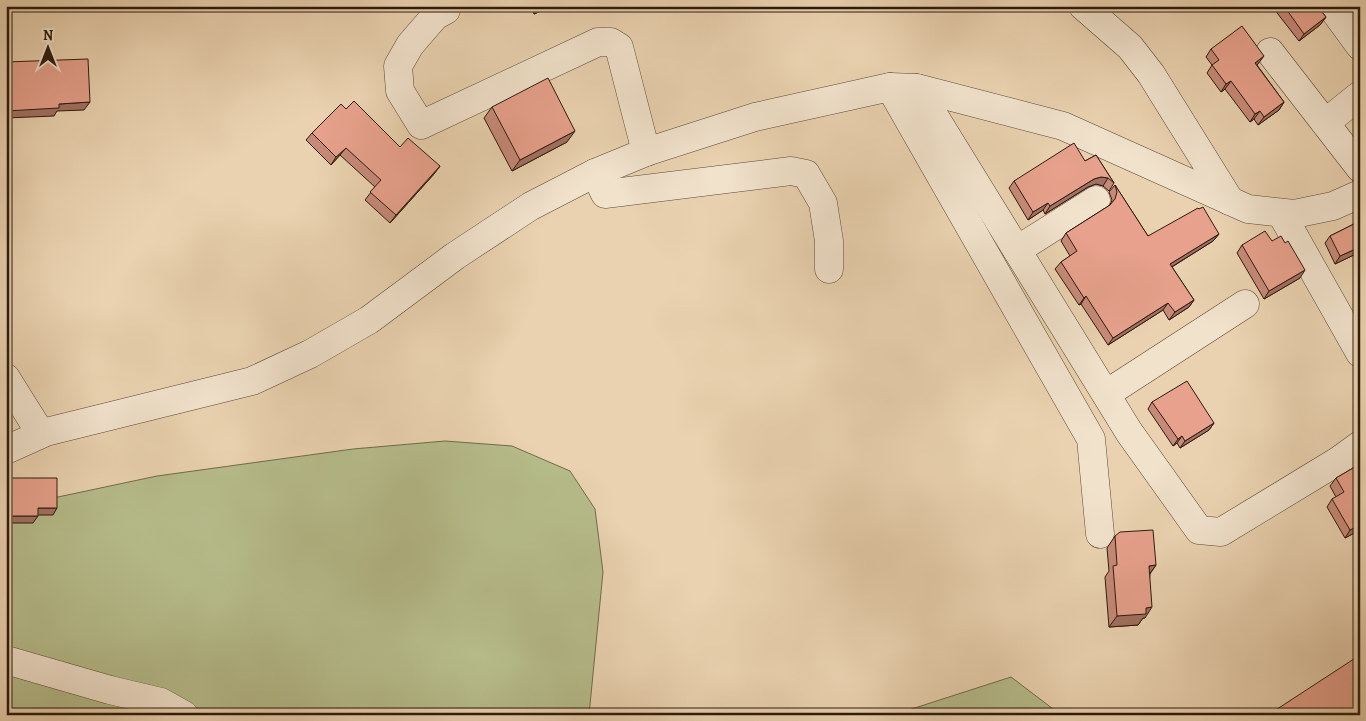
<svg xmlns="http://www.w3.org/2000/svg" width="1366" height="721" font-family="Alegreya,serif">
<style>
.green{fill:#b6bc8b;stroke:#716b4c}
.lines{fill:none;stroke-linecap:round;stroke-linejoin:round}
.minor-casing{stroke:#5c4836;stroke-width:29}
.minor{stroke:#f1e2cc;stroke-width:28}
.wall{fill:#c78a78;stroke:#2c1a0d}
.shaded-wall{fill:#a27162;stroke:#2c1a0d}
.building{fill:#e7a18c;stroke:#2c1a0d}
</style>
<rect width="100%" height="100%" fill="#ead2b0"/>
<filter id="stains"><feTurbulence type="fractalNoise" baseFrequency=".004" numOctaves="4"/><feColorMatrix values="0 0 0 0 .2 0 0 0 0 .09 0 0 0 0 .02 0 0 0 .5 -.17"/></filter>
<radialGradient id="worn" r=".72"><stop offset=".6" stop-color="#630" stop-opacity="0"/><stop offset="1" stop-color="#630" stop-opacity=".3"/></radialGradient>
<!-- green -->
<g class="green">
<polygon points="445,441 512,446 570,471 595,509 603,572 589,715 6,715 6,508 157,476 353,449"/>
<polygon points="1011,677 1061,715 893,715"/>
</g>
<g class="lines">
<defs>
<g id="minor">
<polyline points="1083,6 1130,47 1151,74 1230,201"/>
<polyline points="446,10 435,16 410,45 398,66 400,91 421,125 598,42 611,42 619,47 646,152"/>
<polyline points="1335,12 1360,46"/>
<polyline points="1270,52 1360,168"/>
<polyline points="890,87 1091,439 1100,534"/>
<polyline points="917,88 1129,432 1199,530 1221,532 1338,461 1360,445"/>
<polyline points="1325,123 1360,95"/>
<polyline points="595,173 605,194 791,171 806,174 823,203 829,241 829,269"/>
<polyline points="1281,213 1360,353"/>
<polyline points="1017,250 1096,200"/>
<polyline points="6,378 41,434"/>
<polyline points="1106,394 1245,304"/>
<polyline points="6,450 46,432 252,381 310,354 369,320 455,256 531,206 595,173 646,152 755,117 890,87 917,88 1063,126 1248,209 1294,214 1333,206 1360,194"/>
<polyline points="6,660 110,690 161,702 184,715"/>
</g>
</defs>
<!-- minor casing -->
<use href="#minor" class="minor-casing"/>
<!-- minor -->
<use href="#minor" class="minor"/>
</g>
<!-- wall -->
<g class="wall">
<polygon points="530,6 552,6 534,14"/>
<polygon points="1276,6 1317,6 1326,17 1320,25 1299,41 1274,9"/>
<polygon points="1211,49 1258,64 1257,65 1284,102 1279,110 1258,125 1254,119 1250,122 1225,89 1221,92 1207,73 1212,65 1206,57"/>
<polygon points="492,107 567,142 512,171 484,118"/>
<polygon points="346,109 400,147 440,166 434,174 390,223 365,200 375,187 340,155 331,165 306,140 312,133"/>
<polygon points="1096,155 1114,183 1109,191 1103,186 1096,184 1088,187 1045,214 1043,210 1028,220 1009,188 1014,181 1085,161"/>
<polygon points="1115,185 1148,236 1219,234 1213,241 1172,267 1194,300 1189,307 1169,320 1163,310 1108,345 1081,304 1079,305 1055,269 1061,262 1070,256 1061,241 1066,233 1110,205 1112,200 1109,192"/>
<polygon points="1360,221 1360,252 1335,264 1325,243 1330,236"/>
<polygon points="1272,241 1300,278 1264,299 1237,253 1242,245"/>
<polygon points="1152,402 1214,423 1209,430 1180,448 1177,443 1173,446 1148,409"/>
<polygon points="1360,464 1360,530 1345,538 1327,507 1332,499 1336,497 1330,486 1336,478"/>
<polygon points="1115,536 1156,565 1150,574 1145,618 1143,618 1138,625 1109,627 1105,577 1109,571 1107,548"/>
</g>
<!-- shaded-wall -->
<g class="shaded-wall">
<polygon points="540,6 552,6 534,14"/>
<polygon points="1326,17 1320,25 1299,41 1304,34"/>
<polygon points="1264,56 1258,64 1250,71 1255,63"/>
<polygon points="1231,81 1225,89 1221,92 1226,84"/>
<polygon points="90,102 84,110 57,111 54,116 6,118 6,111 59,104"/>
<polygon points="1284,102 1279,110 1258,125 1264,117"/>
<polygon points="1260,111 1254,119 1250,122 1255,114"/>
<polygon points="575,131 567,142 512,171 520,160"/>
<polygon points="346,148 340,155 331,165 336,157"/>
<polygon points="440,166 434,174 390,223 396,215"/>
<polygon points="1101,177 1108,178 1103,186 1096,184 1088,187 1045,214 1050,206 1094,179"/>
<polygon points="1048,203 1043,210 1028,220 1033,212"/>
<polygon points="1219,234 1213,241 1165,271 1170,264"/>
<polygon points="1360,247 1360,252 1335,264 1340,256"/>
<polygon points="1305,270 1300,278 1264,299 1269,291"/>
<polygon points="1086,296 1081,304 1079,305 1084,298"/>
<polygon points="1194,300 1189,307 1169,320 1175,312"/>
<polygon points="1168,303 1163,310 1108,345 1113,338"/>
<polygon points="1214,423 1209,430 1180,448 1185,441"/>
<polygon points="1182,436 1177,443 1173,446 1178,439"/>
<polygon points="38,508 57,508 53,515 33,515"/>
<polygon points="8,516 38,516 33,523 6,523"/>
<polygon points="1360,525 1360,530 1345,538 1350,530"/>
<polygon points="1156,565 1148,576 1149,566"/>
<polygon points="1152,607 1145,618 1143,618 1138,625 1109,627 1117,616 1146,608"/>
</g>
<!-- building -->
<g class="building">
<polygon points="1284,6 1317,6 1326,17 1304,34"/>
<polygon points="1242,26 1264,56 1255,63 1284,102 1264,117 1260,111 1255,114 1231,81 1226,84 1212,65 1219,60 1211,49"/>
<polygon points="88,59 90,102 59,104 59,108 6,111 6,62"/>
<polygon points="548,78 575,131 520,160 492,107"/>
<polygon points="354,101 400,147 408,138 440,166 396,215 370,192 381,180 346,148 336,157 312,133 341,104 346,109"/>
<polygon points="1074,143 1085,161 1096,155 1114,183 1108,178 1101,177 1094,179 1050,206 1048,203 1033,212 1014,181"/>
<polygon points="1115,185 1148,236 1198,208 1199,209 1203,207 1219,234 1170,264 1194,300 1175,312 1168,303 1113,338 1086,296 1084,298 1061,262 1077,251 1066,233 1110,205 1115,199 1117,192"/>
<polygon points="1360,221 1360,247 1340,256 1330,236"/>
<polygon points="1265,231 1272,241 1281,236 1285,243 1288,241 1305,270 1269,291 1242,245"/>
<polygon points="1187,381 1214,423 1185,441 1182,436 1178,439 1152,402"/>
<polygon points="1360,464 1360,525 1350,530 1332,499 1344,492 1336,478"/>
<polygon points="6,478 57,478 57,508 38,508 38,516 8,516 6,546"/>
<polygon points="1153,530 1156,565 1149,566 1152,607 1146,608 1146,614 1117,616 1113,566 1117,565 1115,536 1120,532"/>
<polygon points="1360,655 1360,715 1268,715"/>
</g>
<!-- margin -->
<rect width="1366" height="721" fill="none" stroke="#ead2b0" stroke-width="25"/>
<rect x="8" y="8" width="1351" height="706" fill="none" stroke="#2c1a0d" stroke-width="2.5"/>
<rect x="12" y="12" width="1341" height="696" fill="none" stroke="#2c1a0d"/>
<!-- north arrow -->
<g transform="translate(48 48)" stroke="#f1e2cc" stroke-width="4" paint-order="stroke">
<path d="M0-4L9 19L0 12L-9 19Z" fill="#2c1a0d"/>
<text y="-8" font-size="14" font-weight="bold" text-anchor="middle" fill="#2c1a0d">N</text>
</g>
<rect width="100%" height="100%" filter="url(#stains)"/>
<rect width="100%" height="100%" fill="url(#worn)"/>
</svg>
